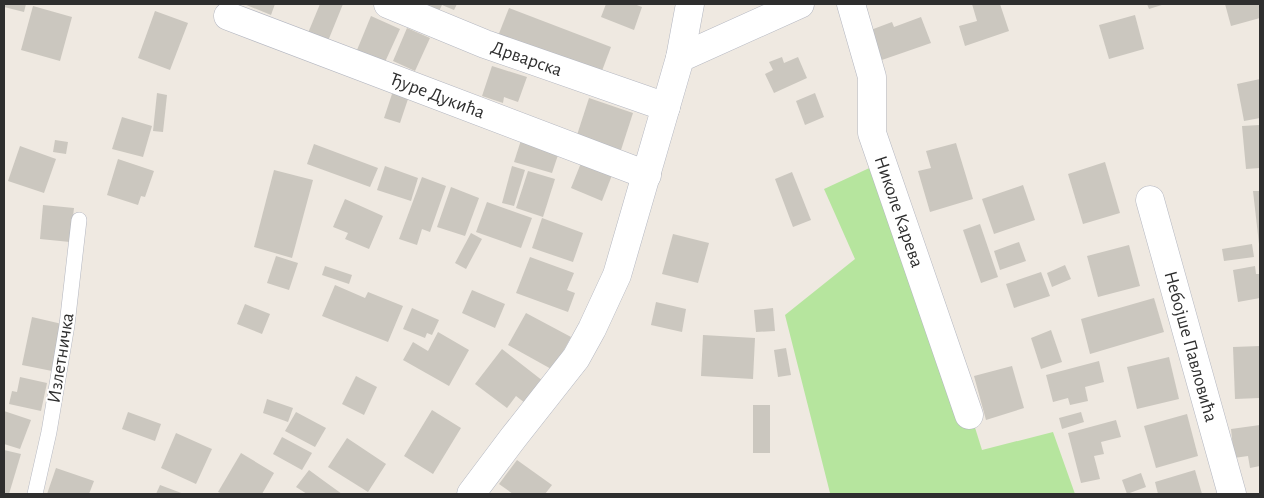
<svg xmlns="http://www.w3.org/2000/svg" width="1264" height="498" font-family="'Alegreya Sans',sans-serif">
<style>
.green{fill:#b6e59e}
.building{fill:#cbc7bf}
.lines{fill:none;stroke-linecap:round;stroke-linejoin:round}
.service-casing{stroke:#b4b7c1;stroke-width:16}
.minor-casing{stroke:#b4b7c1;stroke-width:29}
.service{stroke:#fff;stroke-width:15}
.minor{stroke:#fff;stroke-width:28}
.labels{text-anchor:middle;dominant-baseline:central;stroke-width:4;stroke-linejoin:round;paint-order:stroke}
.street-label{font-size:19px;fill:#2e2e2e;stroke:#fff}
</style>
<rect width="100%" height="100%" fill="#efe9e1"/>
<!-- green -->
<polygon class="green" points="891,158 982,450 1053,432 1075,494 826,494 830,493 785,315 855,259 824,189"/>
<!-- building -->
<g class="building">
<polygon points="4,4 26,4 24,12 4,7"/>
<polygon points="244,4 275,4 271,15"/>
<polygon points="320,4 343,4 328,41 308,33"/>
<polygon points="423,4 457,4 454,10 442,5 439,11"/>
<polygon points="606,4 634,4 642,7 634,30 601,17"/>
<polygon points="972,4 1000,4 1009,31 965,46 959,26 977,21"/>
<polygon points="1147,4 1165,4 1149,9"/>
<polygon points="1225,4 1260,4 1260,18 1231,26"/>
<polygon points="33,6 72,17 60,61 21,50"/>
<polygon points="509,8 611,47 600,76 498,36"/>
<polygon points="155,11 188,23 170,70 138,58"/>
<polygon points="1135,15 1144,49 1109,59 1099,25"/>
<polygon points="371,16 400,29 385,62 357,50"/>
<polygon points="921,17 931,43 879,61 868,31 892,22 894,27"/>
<polygon points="407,28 430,38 415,71 393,61"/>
<polygon points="782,57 784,63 798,57 807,78 774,93 765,74 773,70 769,62"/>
<polygon points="492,66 527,77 518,102 504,97 503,103 482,96"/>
<polygon points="1260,79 1260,118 1244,121 1237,84"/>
<polygon points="394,88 410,93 400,123 384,118"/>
<polygon points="157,93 167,95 163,132 153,131"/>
<polygon points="815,93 824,117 805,125 796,101"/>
<polygon points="589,98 633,113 621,150 577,135"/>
<polygon points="122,117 152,126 143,157 112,149"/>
<polygon points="1260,125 1260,168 1246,169 1242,126"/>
<polygon points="523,134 561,146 552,173 514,162"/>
<polygon points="55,140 68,142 66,154 53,152"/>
<polygon points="956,143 973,199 930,212 918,171 931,168 926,151"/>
<polygon points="314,144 378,168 370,187 307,164"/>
<polygon points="20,146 56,159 44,193 8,181"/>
<polygon points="583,158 614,170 602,201 571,188"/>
<polygon points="118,159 154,171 145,197 141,196 138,205 107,195"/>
<polygon points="1105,162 1120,213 1083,224 1068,174"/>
<polygon points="385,166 418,178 411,201 377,190"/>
<polygon points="512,166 525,170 514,206 502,203"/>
<polygon points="274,170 313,180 292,258 254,247"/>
<polygon points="528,171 555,179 543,217 516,208"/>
<polygon points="792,172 811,220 793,227 775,179"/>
<polygon points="422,177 446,186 430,232 422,229 417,245 399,239"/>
<polygon points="1023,185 1035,220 994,234 982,199"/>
<polygon points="451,187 479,198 465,236 437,227"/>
<polygon points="1253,191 1260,191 1260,244 1259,244"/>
<polygon points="345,199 383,216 369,249 345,239 348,233 333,227"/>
<polygon points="487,202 532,218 521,248 476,232"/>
<polygon points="43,205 74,208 70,242 40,239"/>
<polygon points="542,218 583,233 573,262 532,248"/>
<polygon points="980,224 998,277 981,283 963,230"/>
<polygon points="471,233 482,239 466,269 455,263"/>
<polygon points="673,234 709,243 698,283 662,274"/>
<polygon points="1019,242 1026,261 1000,270 994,251"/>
<polygon points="1252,244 1254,257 1224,261 1222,249"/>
<polygon points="1129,245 1140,286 1098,297 1087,256"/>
<polygon points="276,256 298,263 289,290 267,283"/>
<polygon points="530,257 574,273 567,290 575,293 568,312 516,293"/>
<polygon points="1065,265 1071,279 1052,287 1047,273"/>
<polygon points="325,266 352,275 349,284 322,275"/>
<polygon points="1255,266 1256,274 1260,274 1260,289 1259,290 1260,298 1238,302 1233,270"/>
<polygon points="1041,272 1050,296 1014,308 1006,284"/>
<polygon points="335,285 365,298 368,292 403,306 388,342 322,316"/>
<polygon points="472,290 505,304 495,328 462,313"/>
<polygon points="1154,298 1164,332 1090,354 1081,319"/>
<polygon points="656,302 686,309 682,332 651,325"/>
<polygon points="245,304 270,314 262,334 237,324"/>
<polygon points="412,308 439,320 432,335 427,333 425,338 403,329"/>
<polygon points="773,308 775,331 756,332 754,310"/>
<polygon points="526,313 571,337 553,370 508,345"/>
<polygon points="32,317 62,324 52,371 22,365"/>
<polygon points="1051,330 1062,362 1041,369 1031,338"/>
<polygon points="438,332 469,350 449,386 403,360 413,342 428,351"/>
<polygon points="703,335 755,338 753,379 701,376"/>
<polygon points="1260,346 1260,398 1235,399 1233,347"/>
<polygon points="786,348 791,375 778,377 774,350"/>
<polygon points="502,349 543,381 525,403 516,396 507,408 475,384"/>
<polygon points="1169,357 1179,399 1137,409 1127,367"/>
<polygon points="1099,361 1104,382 1085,387 1088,401 1070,405 1068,398 1053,402 1046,375"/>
<polygon points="1012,366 1024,408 986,420 974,376"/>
<polygon points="356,376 377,387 364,415 342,404"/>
<polygon points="20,377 47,383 41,411 9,404 12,391 17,392"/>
<polygon points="267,399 293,408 288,422 263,413"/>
<rect x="753" y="405" width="17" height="48"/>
<polygon points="432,410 461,428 433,474 404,456"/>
<polygon points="4,411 31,420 20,449 4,444"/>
<polygon points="128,412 161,424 155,441 122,429"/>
<polygon points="296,412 326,428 315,447 285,431"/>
<polygon points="1081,412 1084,422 1062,429 1059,418"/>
<polygon points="1187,414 1198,456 1156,468 1144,426"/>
<polygon points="1116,420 1121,437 1101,442 1104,454 1094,456 1100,479 1081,483 1068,433"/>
<polygon points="1260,425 1260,466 1250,468 1248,456 1234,458 1231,429"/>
<polygon points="176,433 212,449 196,484 161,468"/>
<polygon points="282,437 312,453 302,470 273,454"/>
<polygon points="347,438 386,464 368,492 328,467"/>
<polygon points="4,450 21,454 9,494 4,493"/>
<polygon points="241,453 274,473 262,494 223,494 218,492"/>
<polygon points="517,460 552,485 545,494 513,494 499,484"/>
<polygon points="56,468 94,481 89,494 47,494"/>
<polygon points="309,470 324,481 342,494 307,494 296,487"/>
<polygon points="1195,470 1202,494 1158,494 1155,482"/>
<polygon points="1141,473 1146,487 1127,494 1122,480"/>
<polygon points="160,485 184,494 156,494"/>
</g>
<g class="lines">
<defs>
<polyline id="service" points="35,494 49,432 67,325 79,220"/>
<g id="minor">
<path id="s1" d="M388,4L485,44L666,107"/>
<path id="s2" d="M851,4L872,77V133L969,415"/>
<path id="s3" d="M228,16L647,175"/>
<polyline points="680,58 800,4"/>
<path id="s4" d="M1150,200L1232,494"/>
<polyline points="471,494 513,438 576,358 592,329 617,275 680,58 690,4"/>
</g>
</defs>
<!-- service casing -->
<use href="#service" class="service-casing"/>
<!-- minor casing -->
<use href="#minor" class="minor-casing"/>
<!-- service -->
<use href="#service" class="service"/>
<!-- minor -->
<use href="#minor" class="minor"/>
</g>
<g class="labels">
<!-- street labels -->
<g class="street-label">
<text stroke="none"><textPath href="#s1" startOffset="149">Дрварска</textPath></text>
<text stroke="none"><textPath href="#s3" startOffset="224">Ђуре Дукића</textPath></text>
<text stroke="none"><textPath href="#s2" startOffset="215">Николе Карева</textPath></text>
<text stroke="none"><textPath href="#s4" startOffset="152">Небојше Павловића</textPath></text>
<text transform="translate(61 358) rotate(-81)">Излетничка</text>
</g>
</g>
<!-- border -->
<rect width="1264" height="498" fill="none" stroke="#2e2e2e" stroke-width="10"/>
</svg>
